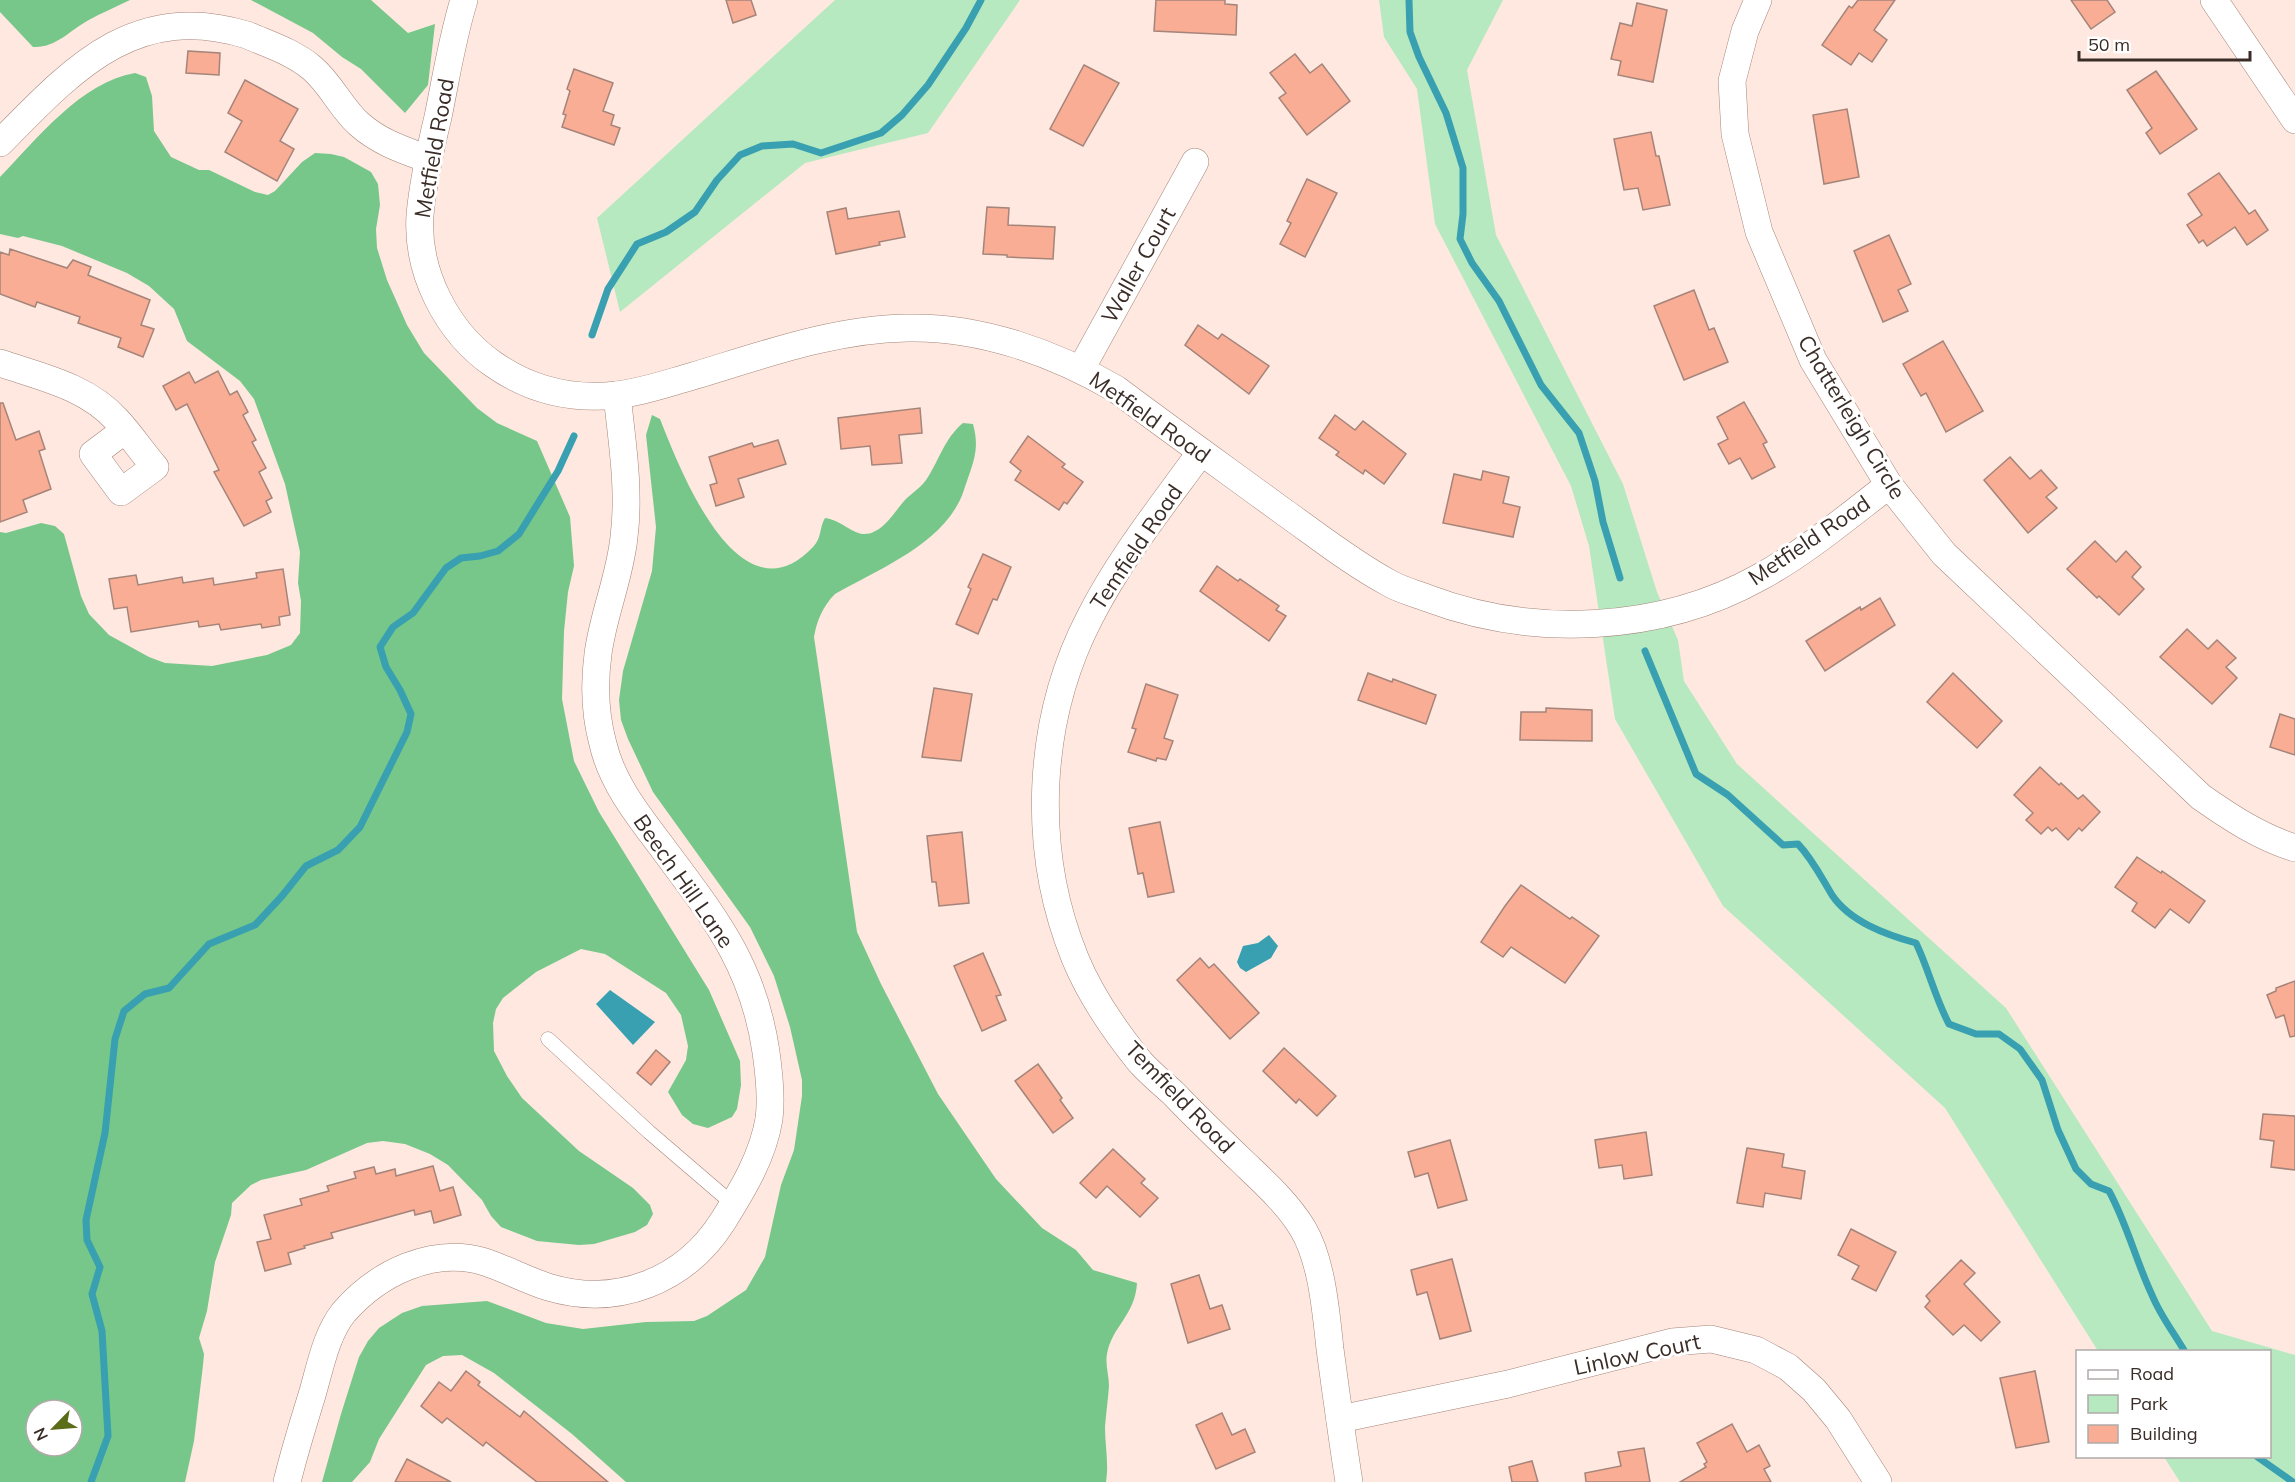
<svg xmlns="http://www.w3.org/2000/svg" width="2295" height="1482" font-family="Mulish,sans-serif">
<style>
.green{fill:#b7e9c0}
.forest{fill:#76c789;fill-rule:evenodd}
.water{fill:#38a0b0}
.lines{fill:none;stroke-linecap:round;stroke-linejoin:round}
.stream{stroke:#38a0b0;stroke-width:7}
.building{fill:#f8ad94;stroke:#a5847a;stroke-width:1.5}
.lane-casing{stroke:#a58579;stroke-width:15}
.street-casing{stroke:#a58579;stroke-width:28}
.lane{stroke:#fff;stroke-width:14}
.street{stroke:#fff;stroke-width:27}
.labels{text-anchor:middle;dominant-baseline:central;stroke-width:6;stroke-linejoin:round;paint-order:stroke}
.street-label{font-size:22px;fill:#3a2d28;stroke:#fff}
</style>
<rect width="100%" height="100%" fill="#fee8e0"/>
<!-- green -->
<g class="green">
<polygon points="835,0 1020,0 928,133 805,163 620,312 597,218"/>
<polygon points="1379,0 1503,0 1467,70 1496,235 1623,484 1657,592 1678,640 1684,681 1737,764 2006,1008 2212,1331 2295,1355 2295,1482 2180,1482 2164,1457 2270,1456 2270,1352 2098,1351 1945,1108 1723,906 1615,719 1589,546 1571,486 1435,224 1417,89 1384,37"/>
</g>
<!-- forest -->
<g class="forest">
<path d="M0,0H130C116,7 101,13 87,21C69,31 56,48 33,47L0,12Z"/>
<polygon points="251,0 371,0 408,33 435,24 428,85 405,113 361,69 342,57 313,33"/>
<path d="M135,73L146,77L152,96L154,131L171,157L199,170H209L255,192L268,195L275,191L302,162L315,153L331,154L344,157L371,172L378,184L380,205L376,229L377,248L387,280L407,325L424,353L477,408L497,423L537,441L570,517L574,566L568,592L564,631L562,699L574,761L599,812L709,990L740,1061L741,1085L737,1109L732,1117L708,1128L693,1124L682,1115L668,1092L686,1060L688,1046L681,1015L666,993L605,954L581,949L536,972L503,998L496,1009L493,1023L494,1051L507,1076L522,1098L579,1151L633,1188L650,1205L653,1214L647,1225L635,1232L594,1244L579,1245L537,1241L501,1227L491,1216L482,1200L448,1165L430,1154L405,1144L383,1141L367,1143L306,1170L261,1180L251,1185L232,1203L231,1215L215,1262L207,1311L199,1338L204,1354L203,1365L194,1441L185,1482H0V532L6,533L41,523L55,526L64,534L81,596L89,614L109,635L149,657L165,663L212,666L267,655L291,645L300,633L301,601L298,583L300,552L285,484L254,399L240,381L187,341L174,309L149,286L127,273L62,246L23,236L18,238L0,234V177C37,139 81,82 135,73ZM36,1410H72V1446H36Z"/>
<path d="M652,415L660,419C680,469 739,625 813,547C822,538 819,528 825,518C841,520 851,533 863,534C882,535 894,512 905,500C912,493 923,486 928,477C940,458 945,438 963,423L973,424C979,446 975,458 968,478C965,486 963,494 960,500C938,546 877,570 835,594C823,606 817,620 814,637L857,932L881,984L938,1094L996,1179L1042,1228L1076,1250L1093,1270L1137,1283C1135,1316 1112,1326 1107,1354C1105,1364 1109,1376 1109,1386C1108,1400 1106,1413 1105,1427C1105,1446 1109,1463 1106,1482H626L572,1434L494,1373L462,1355L443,1356L426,1365L379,1439L370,1462L352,1482H322L341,1414L359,1357L368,1341L379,1328L402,1313L422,1306L487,1301L546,1323L583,1329L646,1322L694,1321L707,1316L746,1290L765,1257L781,1185L794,1150L802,1096V1080L790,1027L774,976L750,927L653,792L628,739L621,720L619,700L623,671L652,571L656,527L646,435Z"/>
</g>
<!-- water -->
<g class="water">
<polygon points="1269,935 1278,946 1271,958 1246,972 1240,968 1237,962 1243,946 1258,943"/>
<polygon points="610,990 655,1022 633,1045 596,1004"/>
</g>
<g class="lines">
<!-- stream -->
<g class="stream">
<polyline points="1409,0 1410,32 1419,57 1446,113 1463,168 1463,214 1460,239 1472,263 1499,301 1541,385 1579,433 1595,481 1603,522 1620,578"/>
<polyline points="592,335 608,289 637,244 666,232 695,212 717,180 740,155 762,146 793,144 821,153 881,133 902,115 928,85 966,28 981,0"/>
<path d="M1645,651L1696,774L1728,795L1783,845L1798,844C1813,860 1821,877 1832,895C1850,922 1887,935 1916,943C1929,970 1935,998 1949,1024L1976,1034H1999L2020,1049L2042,1080L2058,1130L2076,1169L2091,1184L2109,1191C2127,1224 2136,1261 2152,1295C2160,1315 2174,1333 2185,1352"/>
<polyline points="2256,1456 2293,1482"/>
<polyline points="91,1482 108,1436 102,1331 92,1294 100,1267 87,1240 86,1220 105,1133 115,1039 124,1011 145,994 169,988 209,944 255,925 282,896 306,866 338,850 360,827 407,732 411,714 400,690 386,667 380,647 393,627 413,613 446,568 461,558 480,556 498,551 519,534 558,471 574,436"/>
</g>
</g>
<!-- building -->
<g class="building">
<polygon points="726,0 751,0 756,15 733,23"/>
<polygon points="1156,0 1225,0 1225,4 1237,5 1236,35 1154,31"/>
<polygon points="1858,0 1895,0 1874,30 1887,40 1872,62 1859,53 1851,65 1822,45 1849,6 1852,8"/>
<polygon points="2071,0 2107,0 2115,12 2091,29"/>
<polygon points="1637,3 1667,10 1653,82 1618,75 1621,61 1611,59 1620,23 1632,26"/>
<polygon points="188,51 220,53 219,75 186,73"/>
<polygon points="1295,54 1310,73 1322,64 1350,101 1307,135 1279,98 1286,93 1270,73"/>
<polygon points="1084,65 1119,83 1083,146 1050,129"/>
<polygon points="574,69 613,83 603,111 614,115 611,125 620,128 614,145 562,127 566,115 563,114 570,91 567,89"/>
<polygon points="2156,71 2197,129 2160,154 2146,133 2152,128 2127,90"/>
<polygon points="245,80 298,109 280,141 294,149 277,181 225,152 242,121 228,113"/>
<polygon points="1847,109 1859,177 1824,184 1813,115"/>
<polygon points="1651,132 1656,156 1659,156 1670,205 1643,210 1638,188 1624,190 1614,139"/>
<polygon points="2219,173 2249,214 2255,210 2268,230 2247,245 2235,227 2207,246 2203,240 2199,243 2187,225 2202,215 2188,194"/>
<polygon points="1307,179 1337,193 1305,257 1280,244 1291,223 1287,221"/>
<polygon points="987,207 1009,208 1008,225 1055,227 1053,259 1007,257 1007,255 983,254"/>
<polygon points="846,208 848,219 899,211 905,237 879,242 880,245 836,254 827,212"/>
<polygon points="1889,235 1911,284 1898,290 1908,311 1883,322 1854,251"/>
<polygon points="10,249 67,268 73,260 91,267 88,275 150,300 141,325 154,329 143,357 118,347 121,338 78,323 80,317 37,302 35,307 0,294 0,252 9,255"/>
<polygon points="1694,290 1709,330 1714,328 1728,362 1684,380 1654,306"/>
<polygon points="1198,325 1218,339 1222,334 1269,366 1249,394 1185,345"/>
<polygon points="1943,341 1983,411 1946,432 1926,393 1921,396 1903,364"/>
<polygon points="218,371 230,395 237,391 248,412 243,415 256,440 252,442 266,468 259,472 272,498 266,501 271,512 244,526 214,472 219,470 187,404 176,410 163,386 189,372 195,383"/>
<polygon points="1744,402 1767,442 1763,444 1775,467 1752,479 1740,458 1729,464 1718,444 1728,439 1717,417"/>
<polygon points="0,403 3,403 16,440 39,431 45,449 39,451 51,489 23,500 27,512 0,522"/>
<polygon points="920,408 922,433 899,435 902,463 872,465 870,446 841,449 838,418"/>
<polygon points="1335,415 1355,430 1363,421 1406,454 1384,484 1365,470 1363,474 1336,455 1339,452 1319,438"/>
<polygon points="1028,436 1065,464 1062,467 1083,482 1067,504 1064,502 1059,510 1015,480 1021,471 1010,462"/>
<polygon points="778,440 786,464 738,479 744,497 716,506 710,485 717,483 709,457 752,443 754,447"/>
<polygon points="2010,457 2030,479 2041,470 2057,488 2046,497 2057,508 2028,533 1984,480"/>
<polygon points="1483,471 1509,477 1503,503 1520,507 1513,537 1443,523 1454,474 1481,480"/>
<polygon points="2095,541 2116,562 2126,551 2141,567 2132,577 2144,589 2119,615 2099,596 2097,598 2067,569"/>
<polygon points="983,554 1011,567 997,600 993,599 978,634 956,624 971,589 968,587"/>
<polygon points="1217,566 1238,581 1240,579 1279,606 1276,610 1286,616 1269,641 1200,591"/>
<polygon points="283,569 290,615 279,617 280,625 262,628 261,624 221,630 219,624 199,627 198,621 131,632 127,607 114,609 109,579 136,575 138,585 182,577 183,583 213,578 214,585 257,578 256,573"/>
<polygon points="1880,598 1895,625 1825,671 1806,641 1860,607 1861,610"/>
<polygon points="2187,629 2208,649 2217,640 2236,658 2226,667 2237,678 2212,704 2160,657"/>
<polygon points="1368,673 1392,682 1393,679 1436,695 1426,724 1358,700"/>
<polygon points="1953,673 2002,721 1977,748 1927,702"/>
<polygon points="1146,684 1178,695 1164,738 1173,741 1166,760 1157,758 1156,761 1128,752 1136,729 1132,728"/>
<polygon points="934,688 972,694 961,761 922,757"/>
<polygon points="1546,708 1592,710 1592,741 1520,740 1521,712 1546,712"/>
<polygon points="2280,714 2295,719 2295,755 2270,747"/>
<polygon points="2040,767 2059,785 2061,783 2078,799 2083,795 2100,812 2082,831 2079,828 2068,840 2056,828 2052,831 2048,827 2041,834 2026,820 2033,813 2014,795"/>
<polygon points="1160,822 1174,892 1148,897 1143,873 1138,874 1129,828"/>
<polygon points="962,832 969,903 939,906 936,882 932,882 927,836"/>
<polygon points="2137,857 2161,873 2162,871 2205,901 2189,923 2170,909 2155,928 2132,911 2137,903 2115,887"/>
<polygon points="1521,885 1570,919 1572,917 1599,936 1565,983 1511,947 1503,957 1481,942 1505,906"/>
<polygon points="983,953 1001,995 996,996 1006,1020 982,1031 954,966"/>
<polygon points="1200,958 1209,968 1214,964 1259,1013 1230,1039 1177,980"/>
<polygon points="2295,981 2295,1036 2290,1037 2284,1015 2276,1018 2267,995 2276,991 2276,988"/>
<polygon points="1284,1048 1336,1096 1317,1116 1299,1099 1296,1103 1263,1071"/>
<polygon points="656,1050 670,1062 651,1085 637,1073"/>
<polygon points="1038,1064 1062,1098 1060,1100 1073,1118 1053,1133 1015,1081"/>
<polygon points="2263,1114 2295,1116 2295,1170 2271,1167 2274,1141 2260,1139"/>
<polygon points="1646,1132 1652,1175 1624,1179 1622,1165 1599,1168 1595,1140"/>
<polygon points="1450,1140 1467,1200 1438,1208 1428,1173 1415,1177 1408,1152"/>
<polygon points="1747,1148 1784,1154 1782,1167 1805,1171 1801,1199 1765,1193 1763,1207 1737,1203"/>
<polygon points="1113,1149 1145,1179 1141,1183 1158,1198 1140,1217 1107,1186 1096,1198 1080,1183"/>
<polygon points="433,1166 440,1191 453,1187 461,1215 434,1223 431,1211 415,1215 414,1210 331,1233 333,1238 304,1246 305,1248 288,1253 291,1264 265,1271 257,1242 271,1239 264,1215 302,1205 300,1199 329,1191 327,1186 356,1178 354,1172 374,1167 376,1174 395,1169 396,1176"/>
<polygon points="1851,1229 1896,1252 1876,1291 1852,1279 1859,1266 1838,1255"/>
<polygon points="1452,1259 1471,1331 1440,1339 1427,1292 1417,1295 1411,1270"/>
<polygon points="1961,1260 1975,1273 1964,1284 2000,1322 1981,1341 1964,1325 1953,1335 1925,1307 1930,1301 1926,1296"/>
<polygon points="1199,1275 1210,1309 1222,1305 1230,1329 1188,1343 1171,1284"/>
<polygon points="466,1371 480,1382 478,1385 520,1417 524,1411 608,1482 537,1482 486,1442 483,1446 447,1418 442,1423 421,1406 439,1382 451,1391"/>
<polygon points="2035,1371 2049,1442 2016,1448 2000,1378"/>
<polygon points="1222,1413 1232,1435 1245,1429 1255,1452 1216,1469 1196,1425"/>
<polygon points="1732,1424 1747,1452 1759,1445 1770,1466 1764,1469 1771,1482 1680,1482 1706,1467 1704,1464 1707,1462 1697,1443"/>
<polygon points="1644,1448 1650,1482 1586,1482 1585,1473 1621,1466 1618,1452"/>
<polygon points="407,1459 451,1482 395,1482"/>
<polygon points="1532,1461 1538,1482 1512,1482 1509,1467"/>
</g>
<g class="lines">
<defs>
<polyline id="lane" points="548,1039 649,1132 734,1205"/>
<g id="street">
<path d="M464,0C452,39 446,78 438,117C430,150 423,182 420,215C416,272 447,332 493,364C530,390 572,400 617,395C643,392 668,383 693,376C763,355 834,329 907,328C980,326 1054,353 1116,389C1172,431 1228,471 1284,512C1318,536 1352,563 1389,583C1401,590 1414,593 1427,598C1532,638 1660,633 1760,577C1806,552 1847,517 1889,485"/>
<path d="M1758,0L1745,31L1732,81L1735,134L1759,232L1813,360L1889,485L1944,554L2201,797C2231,818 2260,837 2295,848"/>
<polyline points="2214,0 2295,120"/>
<path d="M0,143C72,70 134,0 247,35C270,45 293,52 312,68C331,84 341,108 359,124C379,142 403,150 428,159"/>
<path d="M0,363C41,377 86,386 117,420C130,434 142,452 155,467L121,492L93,454L125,430"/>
<polyline points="1081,369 1195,162"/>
<path d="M1201,452C1162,506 1120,558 1090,617C1036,721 1031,850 1075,958C1090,995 1115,1031 1140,1062C1150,1073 1163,1084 1174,1094C1197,1118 1221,1141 1245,1164C1266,1184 1288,1204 1303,1229C1322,1261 1326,1312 1330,1349C1336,1393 1342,1438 1349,1482"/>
<polyline points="1340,1419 1508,1384 1672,1342 1711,1339 1756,1350 1788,1367 1814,1390 1838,1419 1878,1482"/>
<path d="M287,1482C294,1453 303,1424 312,1395C320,1368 326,1334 344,1312C378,1273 433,1246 485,1262C506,1269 526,1280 548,1287C617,1308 685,1281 723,1221C743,1189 763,1156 769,1119C772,1097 769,1073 766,1052C753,963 713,916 662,847C638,815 612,783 603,744C595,715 594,684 598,654C603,615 620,577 624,537C630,490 622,442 617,395"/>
</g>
</defs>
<!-- lane casing -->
<use href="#lane" class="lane-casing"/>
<!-- street casing -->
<use href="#street" class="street-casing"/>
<!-- lane -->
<use href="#lane" class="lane"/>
<!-- street -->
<use href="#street" class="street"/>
</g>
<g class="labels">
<!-- street labels -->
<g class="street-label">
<text transform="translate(434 148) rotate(-80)">Metfield Road</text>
<text transform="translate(1138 265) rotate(-61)">Waller Court</text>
<text transform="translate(1150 417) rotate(35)">Metfield Road</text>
<text transform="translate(1852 417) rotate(59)">Chatterleigh Circle</text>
<text transform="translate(1809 540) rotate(-34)">Metfield Road</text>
<text transform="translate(1136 547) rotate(-56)">Temfield Road</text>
<text transform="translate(684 881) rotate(55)">Beech Hill Lane</text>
<text transform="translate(1180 1097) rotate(46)">Temfield Road</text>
<text transform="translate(1637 1354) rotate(-12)">Linlow Court</text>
</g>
</g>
<!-- legend -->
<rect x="2076" y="1350" width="195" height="108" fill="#ffffff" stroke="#b0aba9" stroke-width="1.5"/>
<rect x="2088" y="1370" width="30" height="9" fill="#ffffff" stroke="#b0aba9" stroke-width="1.5"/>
<text x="2130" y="1380" font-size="18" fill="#3a2d28">Road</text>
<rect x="2088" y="1395" width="30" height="18" fill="#b7e9c0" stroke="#b0aba9" stroke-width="1.5"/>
<text x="2130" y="1410" font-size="18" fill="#3a2d28">Park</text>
<rect x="2088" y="1425" width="30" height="18" fill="#f8ad94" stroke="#b0aba9" stroke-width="1.5"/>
<text x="2130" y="1440" font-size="18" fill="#3a2d28">Building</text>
<!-- north arrow -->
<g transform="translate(54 1428) rotate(245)"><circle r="28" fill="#ffffff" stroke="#b0aba9" stroke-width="1.5"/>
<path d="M0-4.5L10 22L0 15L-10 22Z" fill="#5c6d19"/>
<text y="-9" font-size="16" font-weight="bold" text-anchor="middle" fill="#3a2d28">N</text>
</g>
<!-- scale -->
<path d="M2079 51v9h171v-9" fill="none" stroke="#3a2d28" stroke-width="3"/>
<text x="2088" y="51" font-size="18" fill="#3a2d28" stroke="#ffffff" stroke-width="4.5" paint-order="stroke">50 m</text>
</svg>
